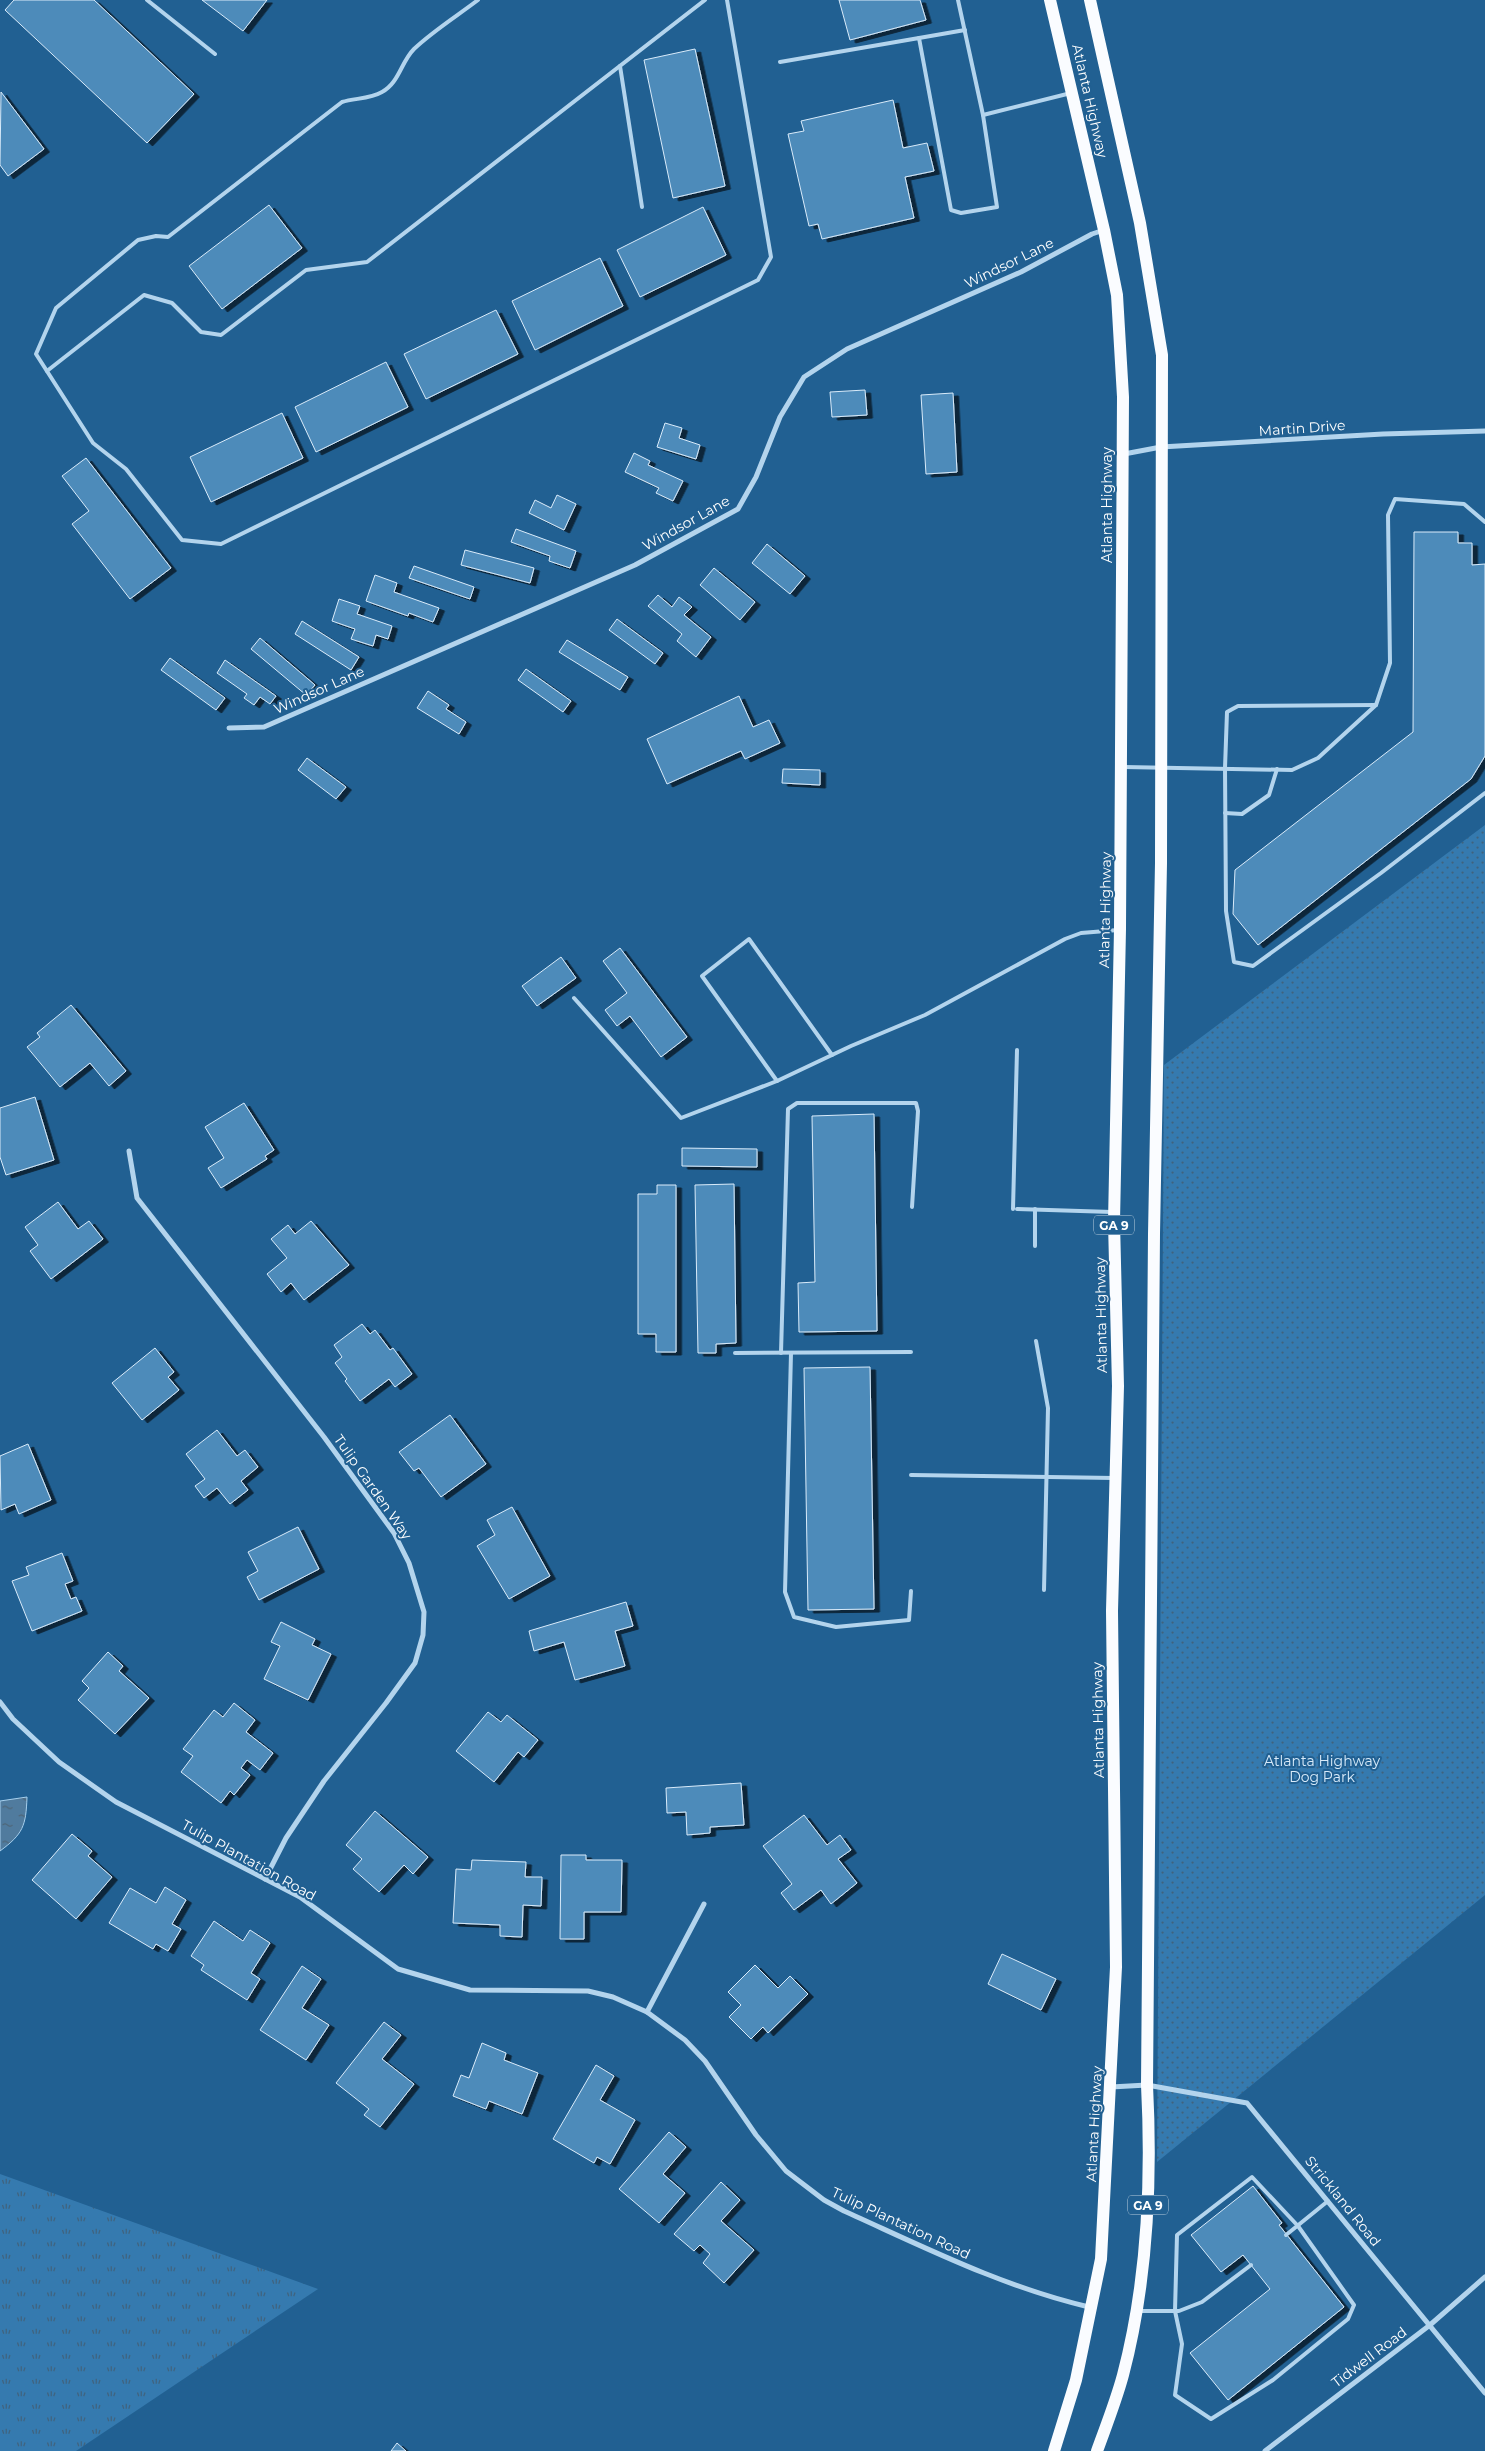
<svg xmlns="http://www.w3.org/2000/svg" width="1485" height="2451" font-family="Montserrat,sans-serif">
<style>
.grass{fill:url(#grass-tufts)}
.park{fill:url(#park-dots)}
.water{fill:url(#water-ripples);stroke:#a7d0ee}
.building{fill:#4e8bba;stroke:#d9ebfa;filter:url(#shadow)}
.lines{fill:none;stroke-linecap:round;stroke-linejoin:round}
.lane{stroke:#b3d4ed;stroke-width:4}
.street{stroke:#b3d4ed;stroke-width:5}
.primary{stroke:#fafcff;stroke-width:12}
.labels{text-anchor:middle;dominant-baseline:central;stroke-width:4;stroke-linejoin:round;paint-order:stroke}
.shield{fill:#216092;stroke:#bccfde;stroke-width:1}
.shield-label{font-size:12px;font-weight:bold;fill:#fff}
.street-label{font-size:14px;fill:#fff;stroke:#216092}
.park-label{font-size:14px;fill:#d9ebfa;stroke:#216092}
</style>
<defs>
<pattern id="grass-tufts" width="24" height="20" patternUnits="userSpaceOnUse" patternTransform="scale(1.25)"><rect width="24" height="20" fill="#357aaf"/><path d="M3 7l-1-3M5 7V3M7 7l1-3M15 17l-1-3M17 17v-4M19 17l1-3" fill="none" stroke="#40637e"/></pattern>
<pattern id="park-dots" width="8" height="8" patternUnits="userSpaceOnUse" patternTransform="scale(1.25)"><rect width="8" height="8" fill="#357aaf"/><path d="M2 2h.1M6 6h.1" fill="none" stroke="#40637e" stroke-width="1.8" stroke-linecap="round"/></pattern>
<pattern id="water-ripples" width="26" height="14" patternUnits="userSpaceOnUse" patternTransform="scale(1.25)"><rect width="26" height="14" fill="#507b9e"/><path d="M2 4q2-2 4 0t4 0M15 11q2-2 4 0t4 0" fill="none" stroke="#4e6475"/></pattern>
<filter id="shadow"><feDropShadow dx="5.5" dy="3" stdDeviation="0" flood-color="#0009"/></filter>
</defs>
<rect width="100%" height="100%" fill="#216092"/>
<!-- grass -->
<polygon class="grass" points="0,2174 318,2289 76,2451 0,2451"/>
<!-- park -->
<polygon class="park" points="1485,825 1485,1895 1157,2162 1164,1065"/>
<!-- water -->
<path class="water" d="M27,1797C26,1826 23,1834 0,1851V1801Z"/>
<!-- building -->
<g class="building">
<polygon points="14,0 94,0 194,94 147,143 5,10"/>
<polygon points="202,0 267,0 243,31"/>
<polygon points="839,0 920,0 926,20 850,40"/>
<polygon points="695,49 725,186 673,198 644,60"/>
<polygon points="1,92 44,149 8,176 0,165"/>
<polygon points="893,100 903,148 927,143 934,171 905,177 914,218 822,239 818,224 809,226 788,134 804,131 801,121"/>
<polygon points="269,205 302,248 222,309 189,266"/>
<polygon points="703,207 726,255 640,297 617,250"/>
<polygon points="600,258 623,306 535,350 512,301"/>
<polygon points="496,310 518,354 426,399 404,354"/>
<polygon points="386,362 408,407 316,452 295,407"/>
<polygon points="865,390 867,415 832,417 830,392"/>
<polygon points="953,393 957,472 926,474 921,395"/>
<polygon points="282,413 303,458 211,502 190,457"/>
<polygon points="665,423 682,428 679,438 700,445 696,459 657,447"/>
<polygon points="634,453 650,461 648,465 683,481 673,501 656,493 659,488 625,472"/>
<polygon points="86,458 171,568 130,599 72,524 89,511 62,476"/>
<polygon points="557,495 576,504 564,530 529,513 535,500 551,508"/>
<polygon points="516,529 576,551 570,568 549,561 550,556 511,542"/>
<polygon points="1414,532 1458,532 1458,543 1472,543 1472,565 1485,564 1485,756 1471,779 1258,945 1233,914 1235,870 1413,732"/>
<polygon points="767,544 805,576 790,594 752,563"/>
<polygon points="465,550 534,568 530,583 461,565"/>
<polygon points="414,566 474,587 470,599 409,578"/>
<polygon points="714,568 755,602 740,620 700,585"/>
<polygon points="375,575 397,583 394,592 439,608 433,622 409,613 408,616 366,601"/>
<polygon points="658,595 672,607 679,597 692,607 684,615 711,637 696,657 677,641 682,634 648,606"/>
<polygon points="339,599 360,606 357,614 392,626 388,639 376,635 373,646 351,639 355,629 332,621"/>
<polygon points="617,619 663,653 655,664 609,630"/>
<polygon points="302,621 359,657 351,670 295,634"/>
<polygon points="260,638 315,685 306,695 251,649"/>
<polygon points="567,640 628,677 620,690 559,652"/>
<polygon points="170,658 225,698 216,710 161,670"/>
<polygon points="225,660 276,696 270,704 260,697 254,705 244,698 247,694 217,673"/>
<polygon points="526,669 571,701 563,712 518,680"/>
<polygon points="428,691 449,705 446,709 466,722 459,734 417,708"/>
<polygon points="739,696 753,727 769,720 780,743 745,759 741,751 667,784 647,739"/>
<polygon points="307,758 346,787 336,799 298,770"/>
<polygon points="783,769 820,770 820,785 782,783"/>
<polygon points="620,948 687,1037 661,1057 630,1016 617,1026 605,1010 627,993 603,961"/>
<polygon points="561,957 576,978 537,1006 522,986"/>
<polygon points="71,1005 126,1071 109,1086 90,1063 60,1087 27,1047 40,1037 37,1033"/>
<polygon points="35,1097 54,1160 6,1175 0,1157 0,1108"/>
<polygon points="244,1103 274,1150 265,1156 267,1159 221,1188 208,1168 224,1158 205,1127"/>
<polygon points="874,1114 877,1331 799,1332 798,1283 815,1282 812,1116"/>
<polygon points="682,1148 757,1149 757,1167 682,1166"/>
<polygon points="734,1184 736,1343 716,1344 716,1353 698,1353 695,1185"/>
<polygon points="657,1185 676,1185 676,1352 656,1352 656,1334 638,1334 638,1194 657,1194"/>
<polygon points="58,1202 78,1229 89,1221 103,1239 51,1279 30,1251 38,1245 25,1227"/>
<polygon points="311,1221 349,1265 304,1300 291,1283 281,1292 267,1274 287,1258 271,1239 288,1225 295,1234"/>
<polygon points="362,1324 370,1334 375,1330 390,1350 393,1348 412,1374 395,1387 389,1379 360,1401 345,1381 347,1379 335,1363 342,1357 334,1345"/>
<polygon points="155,1348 174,1372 168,1377 179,1390 142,1420 112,1383"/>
<polygon points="870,1367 874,1609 808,1610 804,1368"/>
<polygon points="450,1415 486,1464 441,1497 419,1468 414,1471 399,1452"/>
<polygon points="217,1430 237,1456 245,1450 258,1467 241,1481 248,1490 230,1504 217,1488 204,1498 195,1486 205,1479 186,1454"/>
<polygon points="28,1444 51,1500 19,1514 15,1504 1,1510 0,1456"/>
<polygon points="512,1507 550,1576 509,1599 477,1546 495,1535 487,1520"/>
<polygon points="298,1527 319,1569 259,1600 247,1577 258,1571 248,1552"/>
<polygon points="62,1553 73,1581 65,1584 71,1599 76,1597 82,1611 32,1631 12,1581 29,1575 26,1567"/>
<polygon points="626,1602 633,1626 615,1631 625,1666 575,1680 564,1642 534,1651 529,1631"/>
<polygon points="281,1622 315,1639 312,1645 331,1654 308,1700 264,1679 280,1646 271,1642"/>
<polygon points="108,1652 123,1666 119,1671 149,1698 115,1734 78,1700 89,1688 82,1681"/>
<polygon points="234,1703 255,1720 246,1732 273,1753 260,1770 247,1760 241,1768 250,1775 234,1795 230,1791 221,1803 181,1772 193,1756 183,1749 214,1710 223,1717"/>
<polygon points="488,1712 501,1722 507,1715 538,1740 524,1757 518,1752 494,1782 456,1751"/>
<polygon points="741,1783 744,1825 710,1827 710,1833 687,1835 686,1812 667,1813 666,1788"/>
<polygon points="375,1811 428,1857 413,1874 404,1865 379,1892 353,1869 362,1859 346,1845"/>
<polygon points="804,1815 827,1845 840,1835 851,1850 838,1859 857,1883 831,1904 821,1890 794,1910 781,1893 792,1884 763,1846"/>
<polygon points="72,1834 92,1851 88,1856 112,1877 76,1919 32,1880"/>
<polygon points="561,1855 586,1855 586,1860 622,1860 621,1912 584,1912 584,1939 560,1939"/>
<polygon points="472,1860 526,1862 525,1877 542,1877 541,1906 523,1905 522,1937 500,1936 500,1925 453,1923 456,1869 471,1870"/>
<polygon points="165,1887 186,1900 172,1924 181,1929 168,1951 156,1944 153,1949 109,1923 130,1888 156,1903"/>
<polygon points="214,1921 243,1941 250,1930 270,1943 251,1973 260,1979 247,2000 201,1970 204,1965 191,1956"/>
<polygon points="1002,1954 1056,1979 1041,2010 988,1984"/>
<polygon points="755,1965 778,1988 790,1976 808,1994 768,2033 763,2027 751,2039 729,2017 741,2005 728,1992"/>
<polygon points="302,1966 321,1979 302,2008 329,2025 306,2060 260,2030"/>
<polygon points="384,2022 401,2035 382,2059 414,2084 380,2127 364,2115 369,2109 336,2083"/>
<polygon points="482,2043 506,2053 504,2060 538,2073 522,2114 489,2101 486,2109 453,2096 461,2075 469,2078"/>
<polygon points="596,2065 614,2076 600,2100 635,2120 610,2164 597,2157 594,2163 553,2139"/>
<polygon points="669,2132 686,2147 663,2174 685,2193 659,2223 619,2189"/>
<polygon points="721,2182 740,2200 721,2221 754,2250 724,2283 703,2263 710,2254 700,2245 694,2251 674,2234"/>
<polygon points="1253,2186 1282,2223 1279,2225 1344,2307 1228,2400 1190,2353 1270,2289 1243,2255 1221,2272 1191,2235"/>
<polygon points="397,2443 406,2451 391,2451"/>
</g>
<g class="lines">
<!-- lane -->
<g class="lane">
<polyline points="147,0 215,54"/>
<path d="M478,0C457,16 433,31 414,49C401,62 399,83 382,92C370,99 355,98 342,102L168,237L156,236L138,240L56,308L36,354L93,443L126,469L182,540L221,544L758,280L771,257L727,0"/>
<polyline points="919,38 965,30"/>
<polyline points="780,62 919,38 951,210 961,213 997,207 983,115 958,0"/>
<polyline points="620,66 642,207"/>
<polyline points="983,115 1071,93"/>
<polyline points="47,371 144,295 172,303 201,332 221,335 306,270 367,262 705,0"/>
<polyline points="1376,705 1238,706 1227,712 1225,768 1226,911 1234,962 1253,966 1381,873 1485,793"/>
<polyline points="1124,767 1292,770 1318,758 1376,705 1390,663 1388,515 1395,499 1464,504 1485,522"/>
<polyline points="1225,813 1242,814 1269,795 1277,769"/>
<polyline points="574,998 681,1118 777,1081 851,1046 925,1015 1065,939 1081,933 1118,930"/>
<polyline points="777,1081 702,976 749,939 832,1055"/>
<polyline points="1013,1209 1017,1050"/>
<polyline points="1017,1209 1112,1212"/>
<polyline points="1035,1209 1035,1246"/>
<polyline points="1036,1341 1048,1408 1044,1590"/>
<polyline points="735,1353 911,1352"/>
<polyline points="781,1353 788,1109 797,1103 916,1103 918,1111 912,1207"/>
<polyline points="791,1353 785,1592 794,1617 836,1627 909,1620 911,1591"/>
<polyline points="911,1475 1114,1478"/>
<polygon points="1252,2177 1298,2226 1354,2305 1348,2319 1273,2380 1211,2419 1175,2395 1182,2344 1175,2311 1177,2235"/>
<polyline points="1286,2235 1328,2201"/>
<polyline points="1139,2311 1179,2311 1202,2302 1251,2265"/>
</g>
<!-- street -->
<g class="street">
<polyline points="1124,454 1161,447 1383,434 1485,431"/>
<polyline points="229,728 264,727 635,565 738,509 756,477 780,417 804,377 847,349 1021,272 1092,234 1104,230"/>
<polyline points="129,1151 137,1198 324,1437 394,1533 409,1563 424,1612 423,1635 415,1663 386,1703 324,1781 286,1838 265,1879"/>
<path d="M0,1702L13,1719L59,1762L116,1802L300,1897L398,1969L470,1990L588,1991L613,1997L647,2012L685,2040L705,2061L756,2135L786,2171L824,2200L844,2211C924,2247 1003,2287 1089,2307"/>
<polyline points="647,2012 704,1904"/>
<polyline points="1111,2087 1147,2085 1247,2103 1485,2393"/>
<polyline points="1265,2451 1430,2325 1485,2277"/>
</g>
<!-- primary -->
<g class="primary">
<polyline points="1050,0 1104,230 1117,295 1123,397 1120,929 1114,1222 1118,1386 1112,1611 1116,1967 1101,2259 1076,2380 1054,2451"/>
<path d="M1090,0L1140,223L1162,355L1161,863L1154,1234L1147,2085C1152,2182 1148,2280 1123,2375C1116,2401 1106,2426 1097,2451"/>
</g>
</g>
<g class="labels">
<!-- shield labels -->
<g class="shield">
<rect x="1094" y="1215.5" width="40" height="19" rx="4"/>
<rect x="1128" y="2195.5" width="40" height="19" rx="4"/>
</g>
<g class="shield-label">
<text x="1114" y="1225">GA 9</text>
<text x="1148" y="2205">GA 9</text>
</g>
<!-- street labels -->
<g class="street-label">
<text transform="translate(1090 101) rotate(77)">Atlanta Highway</text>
<text transform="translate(1009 263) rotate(-26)">Windsor Lane</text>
<text transform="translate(1302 428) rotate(-4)">Martin Drive</text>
<text transform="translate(1107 505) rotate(-90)">Atlanta Highway</text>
<text transform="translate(686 523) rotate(-29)">Windsor Lane</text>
<text transform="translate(319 690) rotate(-24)">Windsor Lane</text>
<text transform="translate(1105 910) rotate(-89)">Atlanta Highway</text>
<text transform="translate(1101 1315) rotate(-91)">Atlanta Highway</text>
<text transform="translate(373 1487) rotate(55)">Tulip Garden Way</text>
<text transform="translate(1098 1720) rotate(-91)">Atlanta Highway</text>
<text transform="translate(249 1860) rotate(29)">Tulip Plantation Road</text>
<text transform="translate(1094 2124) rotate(-87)">Atlanta Highway</text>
<text transform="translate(1343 2201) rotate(51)">Strickland Road</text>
<text transform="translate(901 2223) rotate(25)">Tulip Plantation Road</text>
<text transform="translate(1369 2357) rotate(-37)">Tidwell Road</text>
</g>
<!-- park labels -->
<g class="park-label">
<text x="1322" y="1761">Atlanta Highway<tspan x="1322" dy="16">Dog Park</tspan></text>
</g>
</g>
</svg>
